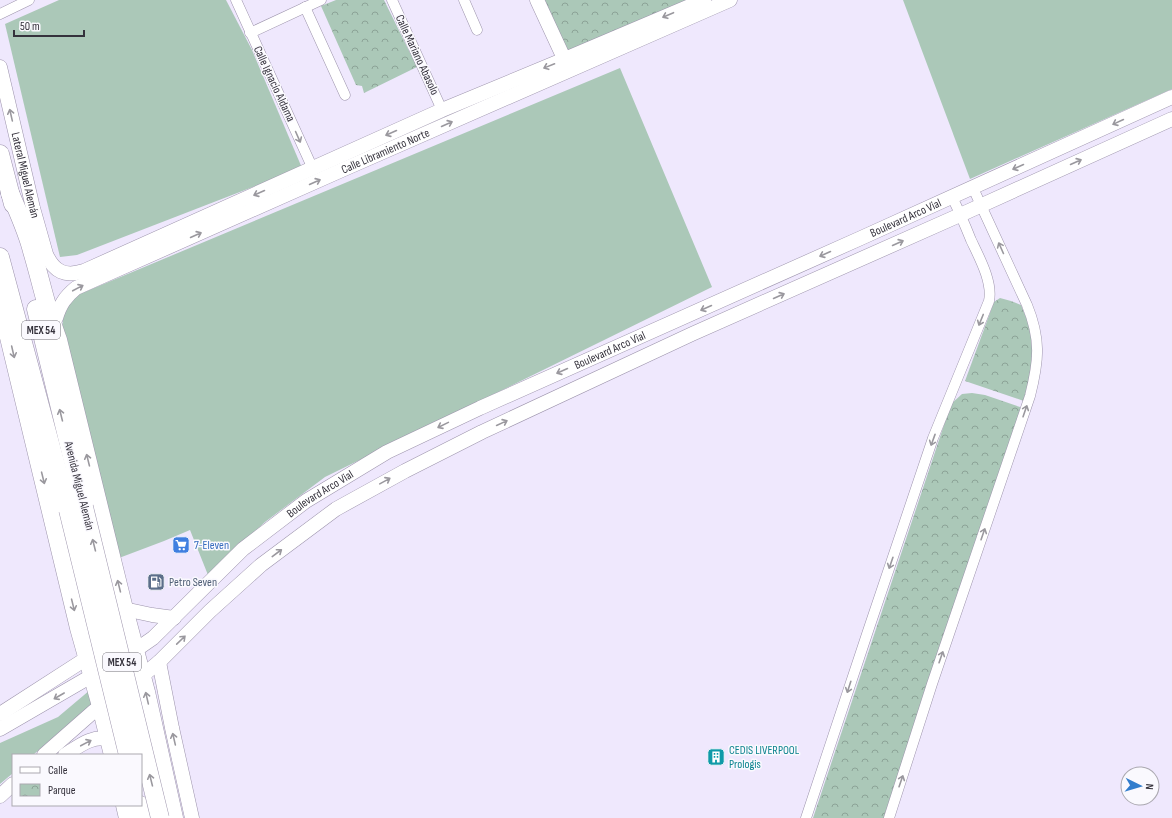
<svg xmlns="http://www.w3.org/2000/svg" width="1172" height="818" font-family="'Sofia Sans Condensed',sans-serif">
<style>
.grass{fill:#abc8b8}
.park{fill:url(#park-crowns)}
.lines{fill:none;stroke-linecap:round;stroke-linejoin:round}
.street-casing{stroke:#9d94ac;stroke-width:11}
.secondary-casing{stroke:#9d94ac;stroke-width:15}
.highway-casing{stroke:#9d94ac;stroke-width:19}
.street{stroke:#fff;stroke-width:10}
.secondary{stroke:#fff;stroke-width:14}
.highway{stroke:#fff;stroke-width:18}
.highway-bridge-casing{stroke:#9d94ac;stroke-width:19;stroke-linecap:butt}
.highway-bridge{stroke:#fff;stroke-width:18}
.oneway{stroke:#9a989e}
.labels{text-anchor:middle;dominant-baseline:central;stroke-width:3;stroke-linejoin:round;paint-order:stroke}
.shield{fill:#faf9fe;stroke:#706e76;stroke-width:1}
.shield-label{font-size:11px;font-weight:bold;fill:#35323c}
.street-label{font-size:12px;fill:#35323c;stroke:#faf9fe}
.shop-label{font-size:12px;fill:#366cbe;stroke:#faf9fe;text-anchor:start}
.service-label{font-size:12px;fill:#4e5e75;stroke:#faf9fe;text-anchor:start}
.culture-label{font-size:12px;fill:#0d838f;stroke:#faf9fe;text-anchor:start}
</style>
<defs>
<pattern id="park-crowns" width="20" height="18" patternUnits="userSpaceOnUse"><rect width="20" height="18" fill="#abc8b8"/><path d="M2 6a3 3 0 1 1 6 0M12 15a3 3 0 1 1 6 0" fill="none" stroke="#8ca397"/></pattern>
</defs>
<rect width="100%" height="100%" fill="#efe8fd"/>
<!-- grass -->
<g class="grass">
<polygon points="59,0 226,0 252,50 302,168 77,255 60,257 5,24"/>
<polygon points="903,0 1172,0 1172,89 970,179"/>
<polygon points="620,68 712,287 325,477 265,522 208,575 190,530 164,541 119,558 62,328 64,311 75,296"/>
<polygon points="90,690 94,702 33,755 13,755 13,773 0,784 0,743 58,717"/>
</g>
<!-- park -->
<g class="park">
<polygon points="336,0 384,0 417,67 364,93 362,86 356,85 321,6"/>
<polygon points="544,0 697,0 570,56"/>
<polygon points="1000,298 1011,301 1021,305 1030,326 1035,353 1024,401 965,381 994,302"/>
<polygon points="972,393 985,395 1020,407 1021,409 1021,415 884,818 813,818 951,404 962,394"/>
</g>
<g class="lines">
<defs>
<g id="street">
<polyline points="236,0 313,169"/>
<polyline points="392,0 442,110"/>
<polyline points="464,0 477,30"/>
<polyline points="305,7 345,95"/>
<polyline points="0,14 29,0"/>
<polyline points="250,33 321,0"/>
<path d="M806,818L867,634L933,438L989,301C993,282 979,257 971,240C965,225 959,211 952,197"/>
<path d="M889,818L932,684L1030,396C1039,361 1041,339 1027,305L973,188"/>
</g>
<g id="secondary">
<polyline points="537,0 568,67"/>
<path id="s1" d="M0,67L33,208L46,254C54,272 65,277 84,271L442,110L565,59L704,0"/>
<path id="s2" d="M56,318C60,305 65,297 76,288L342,170L730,0"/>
<polyline points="124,609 152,615 174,618"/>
<path id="s3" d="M127,656L153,638L243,549L306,501L387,452L480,408L861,238L1172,97"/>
<polyline points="159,662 172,728 192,818"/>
<polyline points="136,681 159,662 210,611 261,565 336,509 405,471 482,432 692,334 960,215 1172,119"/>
<polyline points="0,714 87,658"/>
<polyline points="0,729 100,671"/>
<polyline points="44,755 94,711 107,701"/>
<path d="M65,755C79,746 92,735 109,739"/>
<polyline points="0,796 13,784"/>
</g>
<g id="highway">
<polyline points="0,154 13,204"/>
<path d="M10,193C18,212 27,231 32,251C41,281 47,311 58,340L124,609L146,692L174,818"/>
<polyline points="0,257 68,510"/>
<polyline points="0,300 79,628 101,706 113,755"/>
<polyline points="36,309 84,507"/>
<polyline points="125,805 128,818"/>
<polyline points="140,805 143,818"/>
</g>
</defs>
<!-- street casing -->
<use href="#street" class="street-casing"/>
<!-- secondary casing -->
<use href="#secondary" class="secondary-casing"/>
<!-- highway casing -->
<use href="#highway" class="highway-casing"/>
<!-- street -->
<use href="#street" class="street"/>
<!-- secondary -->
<use href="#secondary" class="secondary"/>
<!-- highway -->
<use href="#highway" class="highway"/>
<defs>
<g id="highway-bridge">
<polyline points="84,507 160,818"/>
<polyline points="68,510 128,755"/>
</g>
</defs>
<!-- highway-bridge casing -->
<use href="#highway-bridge" class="highway-bridge-casing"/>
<!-- highway-bridge -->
<use href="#highway-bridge" class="highway-bridge"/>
</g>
<!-- one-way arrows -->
<defs><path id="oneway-shaft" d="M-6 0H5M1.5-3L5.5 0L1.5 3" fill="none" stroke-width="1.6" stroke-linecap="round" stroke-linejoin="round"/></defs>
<g class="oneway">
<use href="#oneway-shaft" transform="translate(668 15) rotate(157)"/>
<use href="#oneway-shaft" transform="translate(549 66) rotate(158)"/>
<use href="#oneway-shaft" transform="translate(11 115) rotate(-103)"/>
<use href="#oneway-shaft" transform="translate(1118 122) rotate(155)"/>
<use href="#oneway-shaft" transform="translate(447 124) rotate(-24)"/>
<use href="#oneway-shaft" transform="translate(391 133) rotate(156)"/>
<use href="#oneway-shaft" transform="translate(298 137) rotate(66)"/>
<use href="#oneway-shaft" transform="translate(1076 162) rotate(-24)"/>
<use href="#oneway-shaft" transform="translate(1018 167) rotate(156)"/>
<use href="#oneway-shaft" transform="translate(315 182) rotate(-24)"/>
<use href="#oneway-shaft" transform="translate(259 193) rotate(156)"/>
<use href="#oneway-shaft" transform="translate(196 235) rotate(-24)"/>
<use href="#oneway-shaft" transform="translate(898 243) rotate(-24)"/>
<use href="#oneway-shaft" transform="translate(1001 248) rotate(-114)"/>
<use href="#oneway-shaft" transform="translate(825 254) rotate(156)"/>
<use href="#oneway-shaft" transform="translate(78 288) rotate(-28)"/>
<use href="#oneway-shaft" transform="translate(779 296) rotate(-24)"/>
<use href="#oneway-shaft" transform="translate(706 308) rotate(156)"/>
<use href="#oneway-shaft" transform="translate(981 320) rotate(112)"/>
<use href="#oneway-shaft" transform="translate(13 352) rotate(77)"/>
<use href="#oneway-shaft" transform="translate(562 371) rotate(156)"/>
<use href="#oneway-shaft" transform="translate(1025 411) rotate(-71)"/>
<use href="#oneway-shaft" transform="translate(61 415) rotate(-104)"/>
<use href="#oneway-shaft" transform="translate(502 423) rotate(-25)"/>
<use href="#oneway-shaft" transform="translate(443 425) rotate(154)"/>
<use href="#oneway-shaft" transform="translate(933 440) rotate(110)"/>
<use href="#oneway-shaft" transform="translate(88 460) rotate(-104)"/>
<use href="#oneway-shaft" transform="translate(43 478) rotate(76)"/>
<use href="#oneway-shaft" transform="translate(385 481) rotate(-29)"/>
<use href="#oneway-shaft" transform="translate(983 534) rotate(-71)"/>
<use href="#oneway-shaft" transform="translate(94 545) rotate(-104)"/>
<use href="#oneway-shaft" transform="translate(277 553) rotate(-37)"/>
<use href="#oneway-shaft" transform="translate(891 563) rotate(109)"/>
<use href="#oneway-shaft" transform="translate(119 586) rotate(-104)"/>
<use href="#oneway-shaft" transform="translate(73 605) rotate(76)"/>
<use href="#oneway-shaft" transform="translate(181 640) rotate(-44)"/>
<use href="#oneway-shaft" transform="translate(941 657) rotate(-71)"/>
<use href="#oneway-shaft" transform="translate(849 687) rotate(108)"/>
<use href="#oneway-shaft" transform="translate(59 696) rotate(150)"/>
<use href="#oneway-shaft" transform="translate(147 698) rotate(-103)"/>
<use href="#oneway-shaft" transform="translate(174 739) rotate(-103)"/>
<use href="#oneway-shaft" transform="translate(86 743) rotate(-28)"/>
<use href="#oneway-shaft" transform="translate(151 780) rotate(-104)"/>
<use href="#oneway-shaft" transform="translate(901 781) rotate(-71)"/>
</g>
<!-- icons -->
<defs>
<symbol id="supermarket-square" viewBox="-11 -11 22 22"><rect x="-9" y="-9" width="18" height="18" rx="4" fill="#3f7fe0" stroke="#faf9fe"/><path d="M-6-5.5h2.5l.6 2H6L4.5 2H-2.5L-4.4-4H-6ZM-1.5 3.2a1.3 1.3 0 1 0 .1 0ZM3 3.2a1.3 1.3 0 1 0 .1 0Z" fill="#fff"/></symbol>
<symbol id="fuel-square" viewBox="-11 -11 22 22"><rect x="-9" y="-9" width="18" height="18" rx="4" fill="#5c6f8a" stroke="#faf9fe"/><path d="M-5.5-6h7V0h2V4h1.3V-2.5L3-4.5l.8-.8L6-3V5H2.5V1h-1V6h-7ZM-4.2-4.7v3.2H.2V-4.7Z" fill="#fff"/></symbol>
<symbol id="building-square" viewBox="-11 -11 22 22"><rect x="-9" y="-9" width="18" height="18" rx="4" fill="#0f9aa8" stroke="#faf9fe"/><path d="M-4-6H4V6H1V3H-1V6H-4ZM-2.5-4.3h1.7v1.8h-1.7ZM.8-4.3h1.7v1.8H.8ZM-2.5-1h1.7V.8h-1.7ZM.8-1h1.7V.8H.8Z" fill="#fff"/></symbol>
</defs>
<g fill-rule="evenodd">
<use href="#supermarket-square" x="171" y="535" width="20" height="20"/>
<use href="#fuel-square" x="146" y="572" width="20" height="20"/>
<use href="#building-square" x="706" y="747" width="20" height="20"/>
</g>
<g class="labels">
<!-- shield labels -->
<g class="shield">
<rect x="22" y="321" width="38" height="18" rx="3"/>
<rect x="103" y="653" width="38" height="18" rx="3"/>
</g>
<g class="shield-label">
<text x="41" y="330">MEX 54</text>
<text x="122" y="662">MEX 54</text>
</g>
<!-- street labels -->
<g class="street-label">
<text transform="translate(417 55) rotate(65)">Calle Mariano Abasolo</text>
<text transform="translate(274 84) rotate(65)">Calle Ignacio Aldama</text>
<text stroke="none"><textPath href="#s2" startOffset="375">Calle Libramiento Norte</textPath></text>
<text stroke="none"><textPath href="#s1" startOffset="111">Lateral Miguel Alemán</textPath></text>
<text stroke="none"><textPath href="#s3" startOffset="901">Boulevard Arco Vial</textPath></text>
<text stroke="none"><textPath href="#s3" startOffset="577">Boulevard Arco Vial</textPath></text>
<text transform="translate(79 486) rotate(76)">Avenida Miguel Alemán</text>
<text stroke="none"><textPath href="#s3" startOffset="253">Boulevard Arco Vial</textPath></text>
</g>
<!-- shop labels -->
<g class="shop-label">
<text x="194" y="545">7-Eleven</text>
</g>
<!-- service labels -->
<g class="service-label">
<text x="169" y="582">Petro Seven</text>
</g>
<!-- culture labels -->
<g class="culture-label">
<text x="729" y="750">CEDIS LIVERPOOL<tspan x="729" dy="14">Prologis</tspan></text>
</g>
</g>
<!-- legend -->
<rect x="12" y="754" width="130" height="52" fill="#faf9fe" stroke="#aba9b0"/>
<rect x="20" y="767" width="20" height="6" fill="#ffffff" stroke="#aba9b0"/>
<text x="48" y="774" font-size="12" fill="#35323c">Calle</text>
<rect x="20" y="784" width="20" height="12" fill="url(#park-crowns)" stroke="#aba9b0"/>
<text x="48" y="794" font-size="12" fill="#35323c">Parque</text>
<!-- north arrow -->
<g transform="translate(1140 786) rotate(95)"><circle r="19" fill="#faf9fe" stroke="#aba9b0"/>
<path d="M0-3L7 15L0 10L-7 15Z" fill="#317dcd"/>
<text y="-6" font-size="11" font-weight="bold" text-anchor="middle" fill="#35323c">N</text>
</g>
<!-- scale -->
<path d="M14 30v6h70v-6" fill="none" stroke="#35323c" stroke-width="2"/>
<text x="20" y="30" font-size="12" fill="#35323c" stroke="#faf9fe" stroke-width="3" paint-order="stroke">50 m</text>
</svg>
